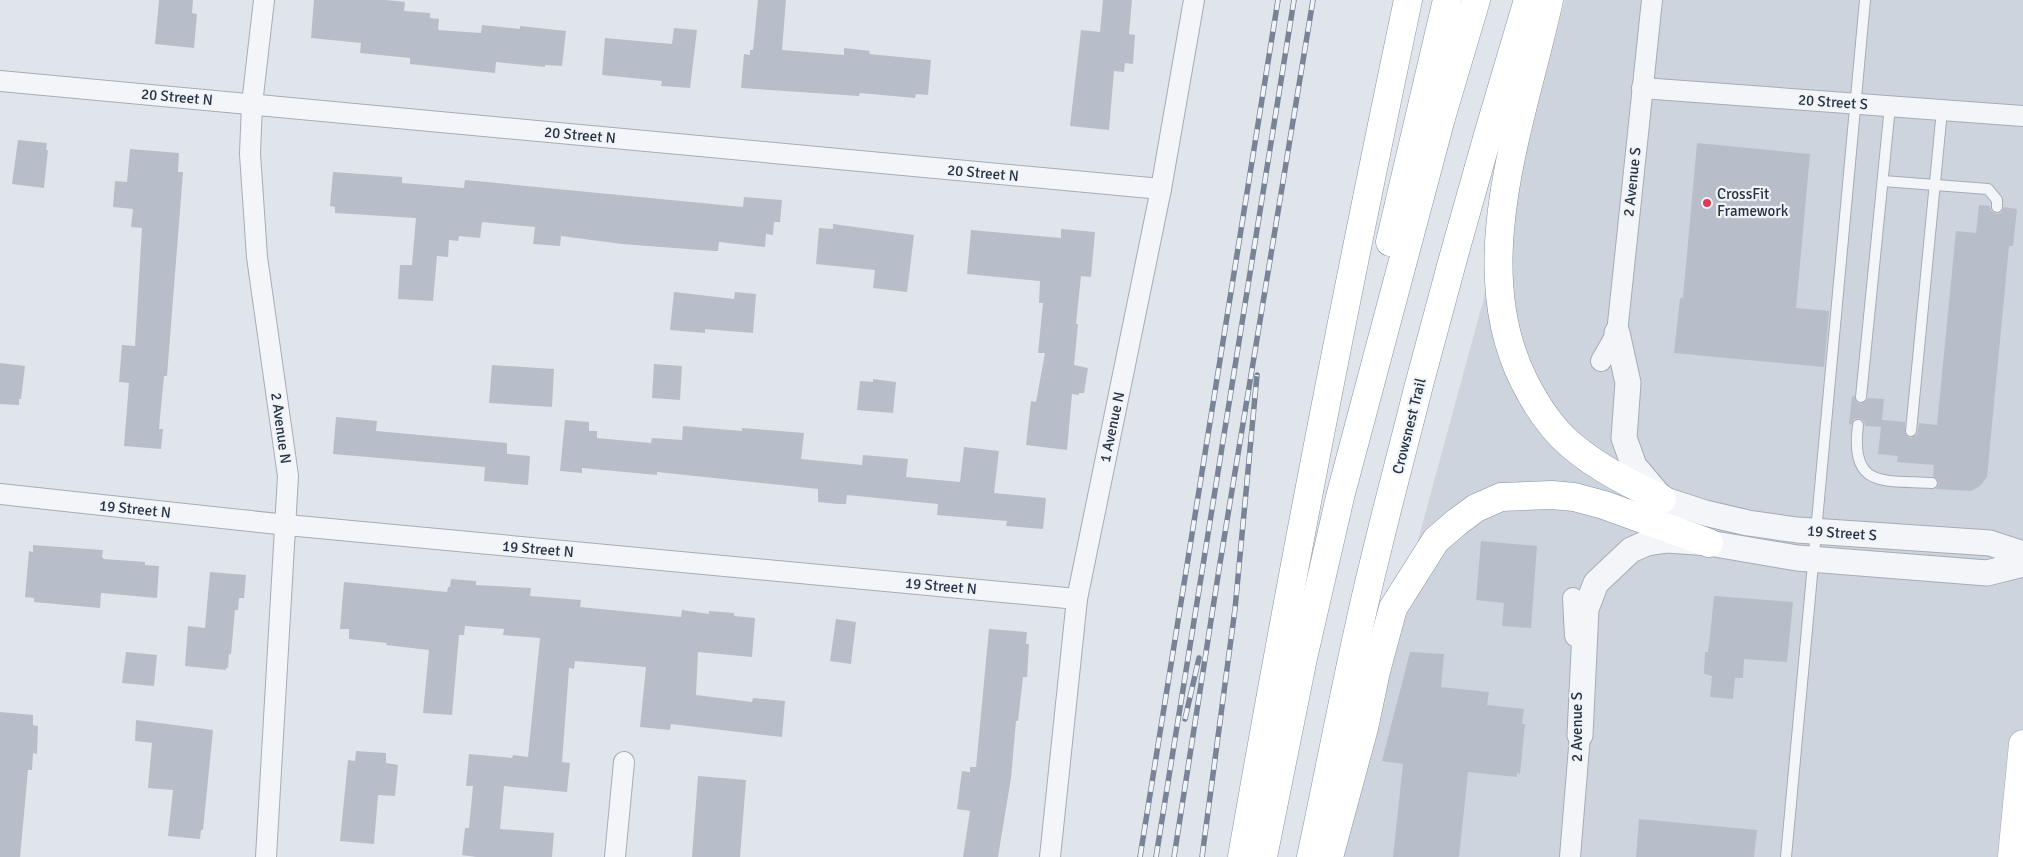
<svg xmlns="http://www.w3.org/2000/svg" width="2023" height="857" font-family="Signika,sans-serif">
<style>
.built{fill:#ced4dd}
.building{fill:#b7bec9}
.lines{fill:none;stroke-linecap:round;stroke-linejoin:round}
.service-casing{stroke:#a5acb6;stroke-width:12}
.minor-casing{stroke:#a5acb6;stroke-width:22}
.tertiary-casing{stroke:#a5acb6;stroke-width:27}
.secondary-casing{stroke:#a5acb6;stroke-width:29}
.motorway-casing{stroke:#8692a3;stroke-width:29}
.service{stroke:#f4f5f8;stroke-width:10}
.minor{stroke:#f4f5f8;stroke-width:20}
.tertiary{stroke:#f4f5f8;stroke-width:25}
.secondary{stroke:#fff;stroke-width:28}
.motorway{stroke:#fff;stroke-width:28}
.rail-casing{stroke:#788496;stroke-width:5.5}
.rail{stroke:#f0f4f8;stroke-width:4;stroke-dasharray:11;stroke-linecap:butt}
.poi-dot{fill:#da3b56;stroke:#f0f4f8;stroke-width:2}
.labels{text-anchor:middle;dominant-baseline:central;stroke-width:4.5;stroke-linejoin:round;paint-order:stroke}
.street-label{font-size:15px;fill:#273244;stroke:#f0f4f8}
.poi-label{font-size:15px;fill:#273244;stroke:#f0f4f8;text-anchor:start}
</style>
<rect width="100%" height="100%" fill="#e0e5eb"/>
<!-- built -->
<polygon class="built" points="1565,0 2023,0 2023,857 1338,857 1393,632"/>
<!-- building -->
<g class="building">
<polygon points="159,0 193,0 192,13 197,14 194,48 155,44"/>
<polygon points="314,0 386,0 405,2 404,11 430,13 430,18 439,19 438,30 481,33 482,25 520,29 520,26 566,31 562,66 545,65 545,67 496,62 495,73 410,64 410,58 360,53 361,43 311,38"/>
<polygon points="758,0 786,0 782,50 844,55 844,48 870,51 869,54 931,60 928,95 916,94 915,98 860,93 859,96 741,88 744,54 750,55 750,50 753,50"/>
<polygon points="1103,0 1132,0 1129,34 1135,35 1133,64 1125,63 1124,72 1114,71 1109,130 1070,126 1081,30 1100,32"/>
<polygon points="674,28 697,30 690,88 661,86 662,81 602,75 605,38 672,44"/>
<polygon points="18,140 47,143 46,150 48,150 44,188 12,184"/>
<polygon points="1697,143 1810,154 1796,308 1829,311 1824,367 1674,353 1680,298 1683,298"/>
<polygon points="130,149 179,153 178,172 183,172 167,376 164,376 159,429 163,429 161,449 124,446 129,383 119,382 122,345 135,346 142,228 131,227 133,209 113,207 115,181 127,182"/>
<polygon points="333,172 402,177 402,183 464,188 465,180 743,207 744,197 782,200 780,222 774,222 773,235 766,234 765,247 719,242 718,251 714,251 622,244 561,236 560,246 533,244 535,227 482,222 480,238 459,236 458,241 449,240 448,257 437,256 433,301 398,299 400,265 412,265 416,218 335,213 335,207 330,206"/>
<polygon points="1979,205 1990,206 1991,211 1997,214 2001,213 2004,207 2017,209 2013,246 2009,246 1987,477 1980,486 1971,491 1936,489 1939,483 1936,478 1933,476 1934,465 1897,462 1898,456 1878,454 1881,427 1865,426 1864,421 1859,418 1854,419 1851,425 1849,424 1852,396 1854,396 1857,402 1861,404 1866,401 1868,398 1884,399 1882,420 1905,422 1905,433 1910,438 1917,435 1919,423 1937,425 1956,231 1976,233"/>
<polygon points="833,224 914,235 907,292 873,288 875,270 816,264 819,228 833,229"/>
<polygon points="1061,229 1095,232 1091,277 1081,276 1076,324 1078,324 1074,365 1088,368 1084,393 1079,393 1079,395 1072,394 1067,450 1026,445 1031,401 1036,402 1045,353 1038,353 1043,303 1039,303 1040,281 967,274 971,230 1061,238"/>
<polygon points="674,292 734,299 735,292 756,294 753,333 705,329 705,333 670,330"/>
<polygon points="0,363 25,366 21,399 19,399 19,405 0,404"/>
<polygon points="654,364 682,366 680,400 652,398"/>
<polygon points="492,365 554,369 552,407 489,403"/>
<polygon points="873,379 896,382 893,413 857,410 860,381 873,382"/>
<polygon points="336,417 377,421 376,431 507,443 507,454 530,456 528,485 484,481 485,467 333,454"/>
<polygon points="565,420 589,422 589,431 597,431 597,438 651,443 652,438 682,440 683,426 742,431 742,428 804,433 801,459 862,465 863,455 908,459 906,477 960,482 964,447 999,451 994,493 1046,498 1043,529 1006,526 1007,521 937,515 938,504 847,495 846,504 838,504 818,502 818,489 657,472 657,475 582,468 582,473 560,471"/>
<polygon points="1481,541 1537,546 1531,628 1502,626 1504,603 1476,600"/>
<polygon points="33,545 103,550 102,557 104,559 145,562 145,565 159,566 157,598 101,593 100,608 34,602 34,598 25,597 29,551 33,552"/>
<polygon points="210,572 246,575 244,598 239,598 238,610 235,610 231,654 229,654 228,668 226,668 226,670 185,666 188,626 205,628"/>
<polygon points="451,579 476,581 476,585 531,588 530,596 581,600 580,607 681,617 682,610 709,614 709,611 734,613 734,616 755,618 752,657 698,652 696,695 752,702 753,698 785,701 782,737 671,724 670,730 640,727 646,667 575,661 574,669 569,668 562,762 570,763 567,792 504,786 500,829 554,833 552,857 476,857 462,855 465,828 469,828 473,786 466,786 469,754 512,758 513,755 528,757 540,638 503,635 504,629 465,626 464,635 459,635 452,715 423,713 429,650 386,645 387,643 349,639 349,629 340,629 344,582 447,592 448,587 450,587"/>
<polygon points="1714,596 1793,602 1787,662 1744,659 1743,678 1735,678 1733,699 1710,697 1712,676 1704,674 1705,652 1708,652 1710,636"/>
<polygon points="836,619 856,622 851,664 830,661"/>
<polygon points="989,629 1027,632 1026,644 1029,644 1027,677 1023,677 1018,721 1016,721 1011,778 998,857 963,857 970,811 957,809 962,771 970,772 970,767 976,767"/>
<polygon points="126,652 157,655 154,686 122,683"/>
<polygon points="1410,652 1444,654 1441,687 1489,692 1487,705 1524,709 1522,724 1525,724 1520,774 1517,773 1517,777 1468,772 1459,857 1393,857 1403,764 1382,761"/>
<polygon points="0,712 33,715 33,725 38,726 37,754 33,753 32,770 28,770 20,857 0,857"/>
<polygon points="136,720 213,730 203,830 201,830 200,839 168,836 173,790 148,788 152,743 135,741"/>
<polygon points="356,751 386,753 386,763 398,765 395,796 378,795 374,844 340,841 348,760 355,761"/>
<polygon points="698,776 746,780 740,857 692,857"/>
<polygon points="1639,819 1757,830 1754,857 1636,857"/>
</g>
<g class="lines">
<defs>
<g id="service">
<polyline points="1883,181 1988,189 1997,200 1997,207"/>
<polyline points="1861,397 1890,106"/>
<path d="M1858,425C1850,489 1883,480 1932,483"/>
<polyline points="1911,431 1942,110"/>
<polyline points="1786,857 1865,0"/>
</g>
<g id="minor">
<polyline points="264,0 252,104 250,154 257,257 288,476 266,857"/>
<polyline points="0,81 1161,189"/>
<polyline points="1642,88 2023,116"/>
<polyline points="1601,361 1617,333 1652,0"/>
<polyline points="0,494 287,525 1077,599"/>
<polyline points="1573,598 1575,636"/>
<polyline points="615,857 624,762"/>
<polyline points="1050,857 1077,599 1161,189 1194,0"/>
<polyline points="1570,857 1580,735 1579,719"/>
</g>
<g id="tertiary">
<polyline points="1617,333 1628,383 1624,438 1634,466 1662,499 1705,513 1748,523 1797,530 1990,543 2023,554"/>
<polyline points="1580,735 1586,609 1596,583 1631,550 1647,543 1668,540 1709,543 1797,558 1987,573 2023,564"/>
</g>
<polyline id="secondary" points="2012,857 2023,744"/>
<g id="motorway">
<path d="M1549,0C1523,120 1465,264 1524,381C1536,405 1551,428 1571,445C1598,468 1630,484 1662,499"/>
<polyline points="1390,242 1447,0"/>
<path d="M1242,857C1292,570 1348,285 1408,0"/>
<polyline points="1263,857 1303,658 1340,497 1441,118 1476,0"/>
<path d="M1311,857C1331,764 1348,671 1370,579C1417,385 1470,191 1528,0"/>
<polyline points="1329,857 1364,728 1376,671 1393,608 1436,540 1457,522 1476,508 1501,497 1552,495 1574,497 1604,505 1709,543"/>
</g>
</defs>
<!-- service casing -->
<use href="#service" class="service-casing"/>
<!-- minor casing -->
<use href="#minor" class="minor-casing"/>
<!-- tertiary casing -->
<use href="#tertiary" class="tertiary-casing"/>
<!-- secondary casing -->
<use href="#secondary" class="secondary-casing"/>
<!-- motorway casing -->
<use href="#motorway" class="motorway-casing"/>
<!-- service -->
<use href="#service" class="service"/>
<!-- minor -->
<use href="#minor" class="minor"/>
<!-- tertiary -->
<use href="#tertiary" class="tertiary"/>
<!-- secondary -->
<use href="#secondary" class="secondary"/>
<!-- motorway -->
<use href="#motorway" class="motorway"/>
<defs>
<g id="rail">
<polyline points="1185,719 1199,658"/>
<polyline points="1140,857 1278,0"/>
<polyline points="1156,857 1294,0"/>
<polyline points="1174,857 1220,563 1313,0"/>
<polyline points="1202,857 1235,609 1257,375"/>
</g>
</defs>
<!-- rail casing -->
<use href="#rail" class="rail-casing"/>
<!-- rail -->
<use href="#rail" class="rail"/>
</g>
<!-- markers -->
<circle class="poi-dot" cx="1707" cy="203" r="5"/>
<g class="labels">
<!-- street labels -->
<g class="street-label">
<text transform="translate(177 97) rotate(5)">20 Street N</text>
<text transform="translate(1833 102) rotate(4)">20 Street S</text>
<text transform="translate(580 135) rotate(5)">20 Street N</text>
<text transform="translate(983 173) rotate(5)">20 Street N</text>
<text transform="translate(1632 182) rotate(-84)">2 Avenue S</text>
<text transform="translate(1409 426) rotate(-76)">Crowsnest Trail</text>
<text transform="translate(1112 427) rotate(-78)">1 Avenue N</text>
<text transform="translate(281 428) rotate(82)">2 Avenue N</text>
<text transform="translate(135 509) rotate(6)">19 Street N</text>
<text transform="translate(1842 533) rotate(4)">19 Street S</text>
<text transform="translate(538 549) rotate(5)">19 Street N</text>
<text transform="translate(941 586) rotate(5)">19 Street N</text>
<text transform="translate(1577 727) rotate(-90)">2 Avenue S</text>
</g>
<!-- poi labels -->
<g class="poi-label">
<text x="1717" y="194">CrossFit<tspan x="1717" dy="17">Framework</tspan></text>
</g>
</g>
</svg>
